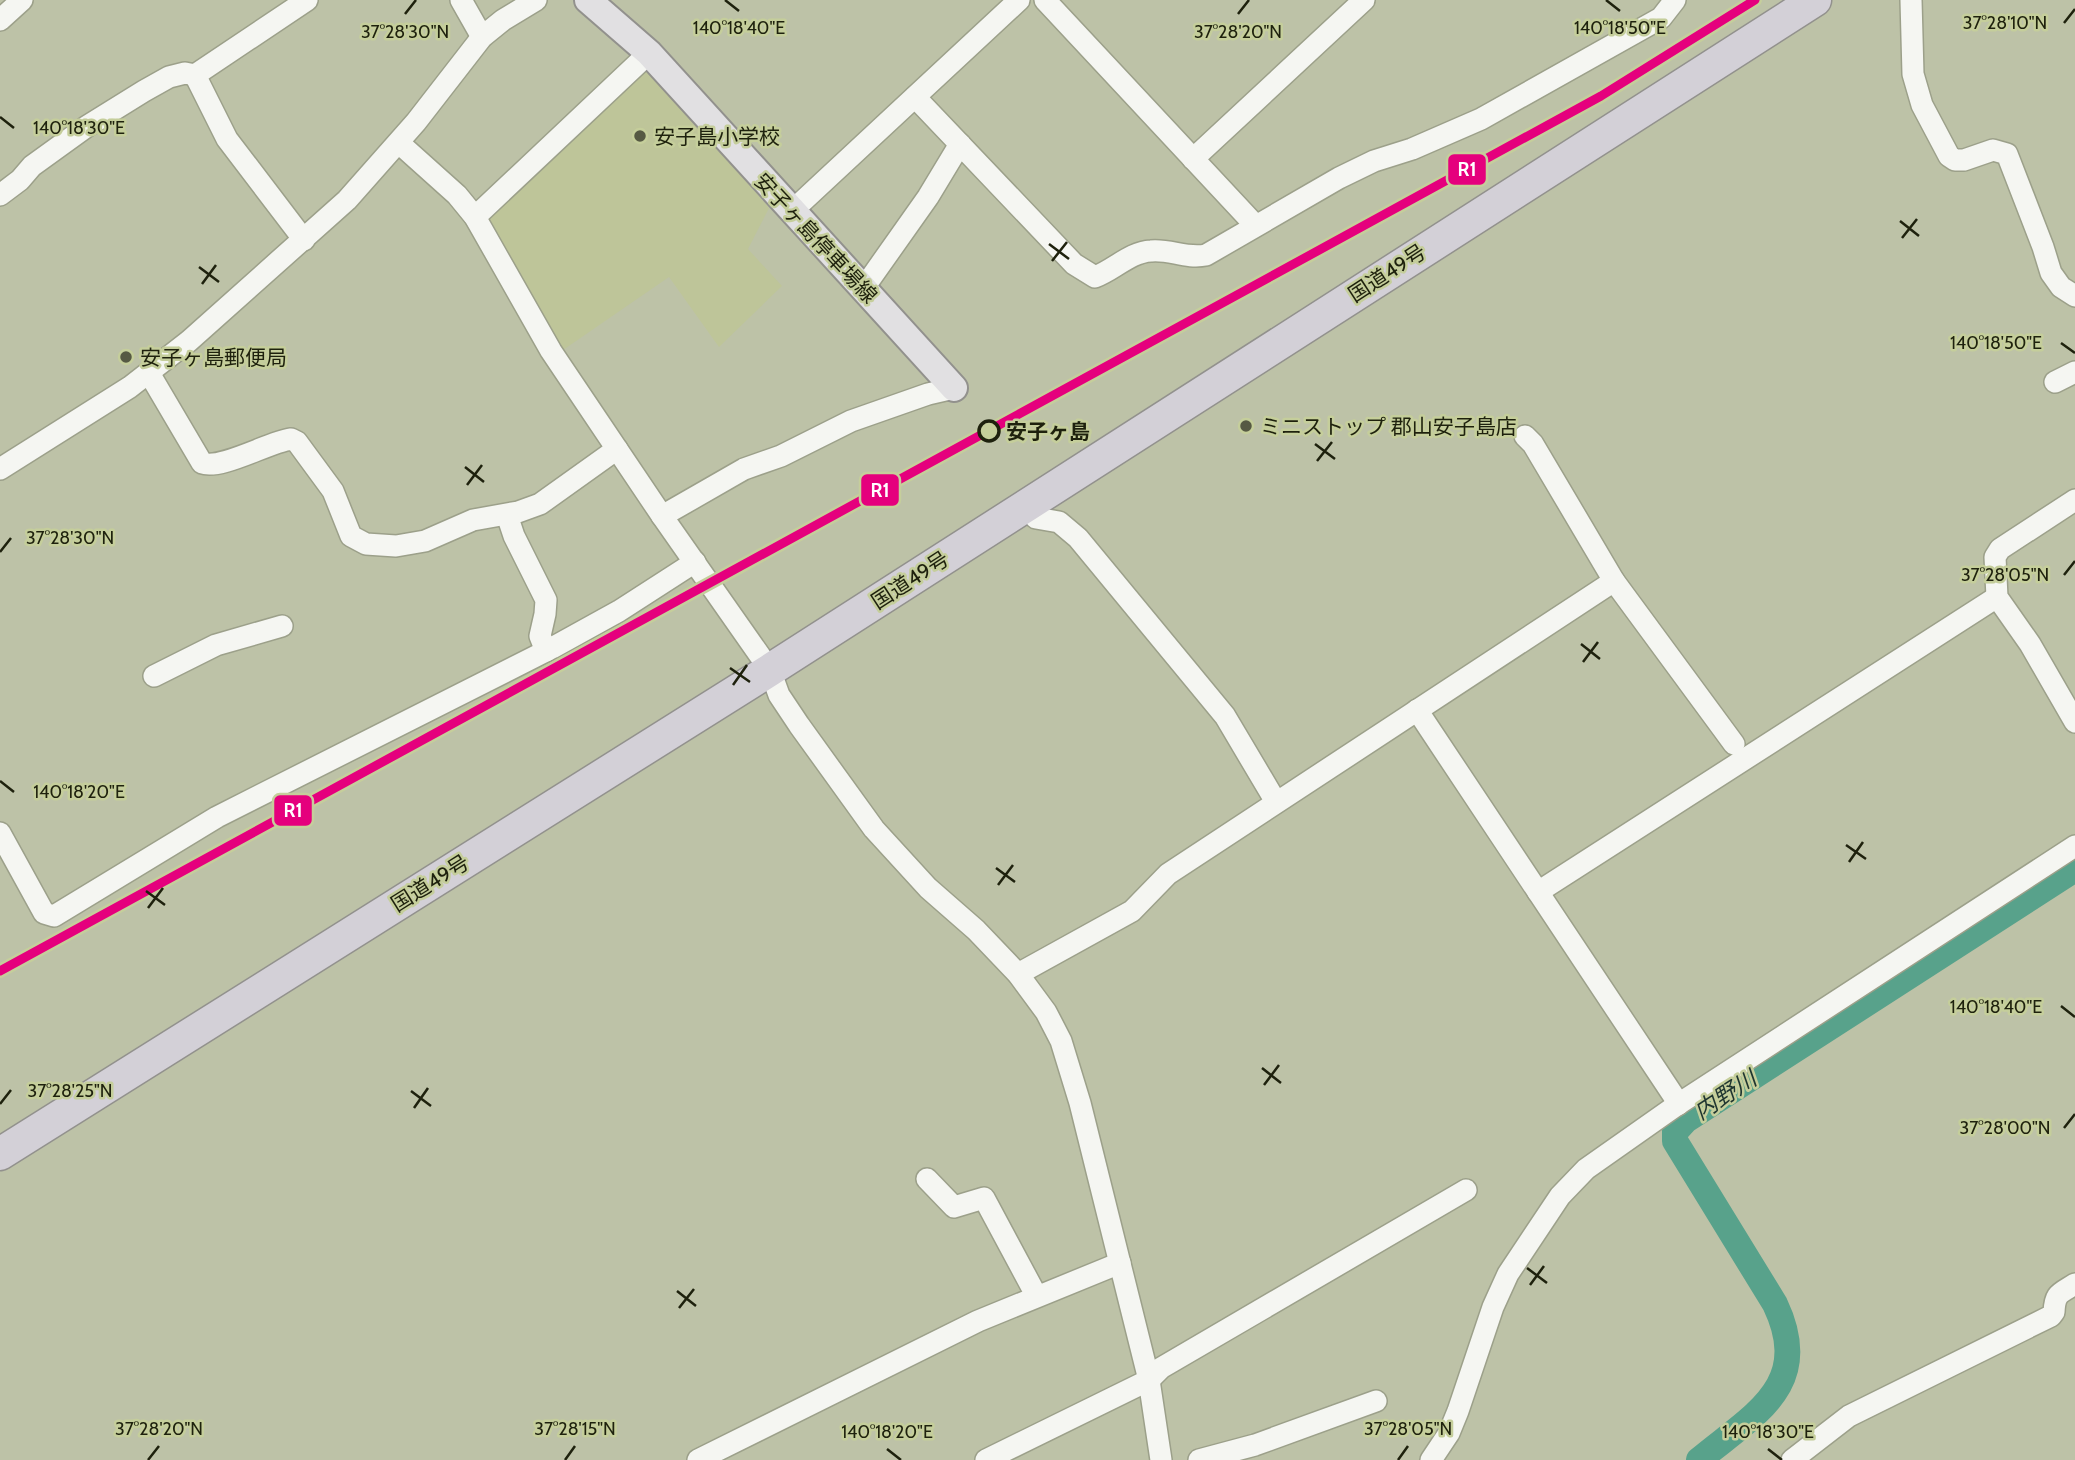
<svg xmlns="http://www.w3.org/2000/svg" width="2075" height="1460" font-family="Cabin,'Noto Sans JP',sans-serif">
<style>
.built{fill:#bec599}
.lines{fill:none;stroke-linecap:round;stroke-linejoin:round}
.river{stroke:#58a28b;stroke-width:26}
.minor-casing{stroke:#9ca08a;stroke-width:24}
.major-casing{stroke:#92918d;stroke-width:30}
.highway-casing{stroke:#92918d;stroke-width:35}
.minor{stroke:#f5f6f2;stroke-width:21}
.major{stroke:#e1e0e2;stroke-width:26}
.highway{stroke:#d3d0d7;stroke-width:32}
.rail-1-casing{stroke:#c5ce9b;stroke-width:14}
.rail-1{stroke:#e5007d;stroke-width:9}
.ticks{fill:none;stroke:#1e210d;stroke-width:2.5}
.poi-dot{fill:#565943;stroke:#c5ce9b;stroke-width:2.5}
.stop-dot{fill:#c5ce9b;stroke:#1e210d;stroke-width:3.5}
.labels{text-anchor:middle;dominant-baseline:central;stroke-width:5;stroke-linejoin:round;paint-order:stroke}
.poi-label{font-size:21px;fill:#1e210d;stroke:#c5ce9b;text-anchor:start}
.street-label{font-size:21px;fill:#1e210d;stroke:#c5ce9b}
.stop-label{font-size:21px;font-weight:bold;fill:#1e210d;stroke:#c5ce9b;text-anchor:start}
.water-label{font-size:23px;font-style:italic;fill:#1f3530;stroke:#c5ce9b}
.ticks-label{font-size:18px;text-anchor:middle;fill:#1e210d;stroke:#c5ce9b;stroke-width:5;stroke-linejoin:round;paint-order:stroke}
.line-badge{stroke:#c5ce9b;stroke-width:2.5}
.badge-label{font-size:19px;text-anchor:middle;font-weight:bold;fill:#fff}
</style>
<rect width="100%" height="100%" fill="#bdc2a7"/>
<!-- built -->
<polygon class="built" points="649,64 769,208 748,249 782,286 719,347 669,277 563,350 485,215"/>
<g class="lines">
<!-- river -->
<path class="river" d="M1699,1460C1754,1414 1814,1386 1775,1304L1675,1141V1132L1686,1120L2075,869"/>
<defs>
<g id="minor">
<polyline points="461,0 482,37"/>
<polyline points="1045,0 1255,225"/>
<polyline points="1911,0 1913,74 1922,105 1949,156 1955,160 1964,160 1993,150 2007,154 2043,247 2051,273 2061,287 2075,296"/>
<polyline points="0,20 22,0"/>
<polyline points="195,75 227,139 304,240"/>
<path d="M915,97L1074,264L1095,277C1114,270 1130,252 1151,251C1170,249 1186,259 1206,255L1339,178L1374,161L1412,149L1481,119L1661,18L1675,0"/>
<polyline points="399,143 457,195 475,217 551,351 662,516 770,670 779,695 799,725 874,829 928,888 976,930 1018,974 1046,1012 1061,1041 1080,1103 1149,1380 1161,1460"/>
<polyline points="1193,159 1364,0"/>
<polyline points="0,195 20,180 32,166 86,127 144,91 169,77 185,73 195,75 307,0"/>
<polyline points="791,212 1019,0"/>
<polyline points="475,217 649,53"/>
<polyline points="863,289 928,197 960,144"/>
<path d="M149,373L202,463C221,470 269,442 291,439L297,442L333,491L351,536L366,544L396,546L425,541L473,520L518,512L540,504L617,449"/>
<polyline points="2055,382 2075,372"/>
<polyline points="1525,436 1533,444 1614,581 1734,744"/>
<polyline points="0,469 130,387 189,341 347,200 416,122 482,37 503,20 536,0"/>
<polyline points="2075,500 2000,549 1995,557 1997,597 2030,644 2075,722"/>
<polyline points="1025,507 1036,518 1059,522 1078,538 1225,716 1276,802"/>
<polyline points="507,515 514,536 546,600 545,614 540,636 546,651"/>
<polyline points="662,516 744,469 781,456 851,421 928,394 954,388"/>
<polyline points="154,676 216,645 282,626"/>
<polyline points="1417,710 1679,1104 1677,1105"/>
<polyline points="0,833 44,913 54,916 217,817 552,648 619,611 695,562"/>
<polyline points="1538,892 1997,597"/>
<polyline points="1018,974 1132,911 1168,874 1614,581"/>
<polyline points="927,1179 954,1207 984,1198 1036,1295"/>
<polyline points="698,1460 978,1321 1120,1263"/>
<polyline points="986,1460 1149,1380 1161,1368 1466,1190"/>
<polyline points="1199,1460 1255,1445 1376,1401"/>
<polyline points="1431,1460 1449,1433 1458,1411 1493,1307 1508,1274 1560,1196 1586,1169 1677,1105 2075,846"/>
<path d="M1792,1460L1849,1416L2051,1316L2054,1312C2055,1293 2059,1294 2075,1284"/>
</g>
<polyline id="major" points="588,0 649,53 954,388"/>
<polyline id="highway" points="0,1154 770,670 1815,0"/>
</defs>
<!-- minor casing -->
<use href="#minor" class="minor-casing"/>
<!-- major casing -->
<use href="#major" class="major-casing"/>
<!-- highway casing -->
<use href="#highway" class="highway-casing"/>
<!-- minor -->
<use href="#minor" class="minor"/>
<!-- major -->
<use href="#major" class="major"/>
<!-- highway -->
<use href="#highway" class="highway"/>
<defs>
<polyline id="rail-1" points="0,971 1601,96 1755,0"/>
</defs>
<!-- rail-1 casing -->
<use href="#rail-1" class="rail-1-casing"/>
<!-- rail-1 -->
<use href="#rail-1" class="rail-1"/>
</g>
<!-- ticks -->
<path class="ticks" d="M725,0L739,11M1606,0L1620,11M405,14L416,0M1238,14L1249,0M2064,23L2075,9M0,117L14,128M1900,221L1919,236M1902,238L1917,219M1049,244L1069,259M1052,261L1067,242M199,267L219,282M202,284L216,265M2061,343L2075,353M1315,444L1335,459M1317,461L1332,442M465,467L484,482M467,485L482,465M0,552L11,538M2064,575L2075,561M1581,644L1600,659M1583,662L1598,642M730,668L750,682M733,685L747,665M0,781L14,792M1846,845L1866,859M1849,862L1863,842M996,868L1015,882M998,885L1013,865M146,891L165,905M148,908L163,888M2061,1006L2075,1017M1262,1068L1281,1083M1264,1085L1279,1065M411,1091L431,1106M0,1104L11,1090M414,1108L428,1088M2064,1128L2075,1114M1527,1268L1547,1283M1530,1285L1544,1266M677,1291L696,1306M679,1308L694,1289M887,1449L901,1460M1768,1449L1782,1460M148,1460L159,1446M565,1460L575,1446M1398,1460L1408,1446"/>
<!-- markers -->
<g class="poi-dot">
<circle cx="640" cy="136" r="7"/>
<circle cx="126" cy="357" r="7"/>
<circle cx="1246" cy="426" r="7"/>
</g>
<circle class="stop-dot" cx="989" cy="431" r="10"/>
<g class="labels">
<!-- poi labels -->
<g class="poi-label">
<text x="654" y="136">安子島小学校</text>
<text x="140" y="357">安子ヶ島郵便局</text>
<text x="1260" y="426">ミニストップ 郡山安子島店</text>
</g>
<!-- street labels -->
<g class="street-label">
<text transform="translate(816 238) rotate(47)">安子ヶ島停車場線</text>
<text transform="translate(1387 273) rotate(-33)">国道49号</text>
<text transform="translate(910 580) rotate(-33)">国道49号</text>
<text transform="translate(430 883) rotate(-32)">国道49号</text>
</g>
<!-- stop labels -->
<g class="stop-label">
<text x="1006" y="431">安子ヶ島</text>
</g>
<!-- water labels -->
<g class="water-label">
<text transform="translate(1725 1095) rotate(-33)">内野川</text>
</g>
</g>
<g class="ticks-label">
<text x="2005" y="29">37°28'10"N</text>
<text x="739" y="34">140°18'40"E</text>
<text x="1620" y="34">140°18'50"E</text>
<text x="1238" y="38">37°28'20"N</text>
<text x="405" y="38">37°28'30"N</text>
<text x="79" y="134">140°18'30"E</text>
<text x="1996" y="349">140°18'50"E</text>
<text x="70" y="544">37°28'30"N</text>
<text x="2005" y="581">37°28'05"N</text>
<text x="79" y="798">140°18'20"E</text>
<text x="1996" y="1013">140°18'40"E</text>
<text x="70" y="1097">37°28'25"N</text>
<text x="2005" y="1134">37°28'00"N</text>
<text x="159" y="1435">37°28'20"N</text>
<text x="575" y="1435">37°28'15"N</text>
<text x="1408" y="1435">37°28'05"N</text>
<text x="887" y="1438">140°18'20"E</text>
<text x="1768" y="1438">140°18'30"E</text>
</g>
<g class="line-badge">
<rect x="1447" y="153" width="40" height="33" rx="7" fill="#e5007d"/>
<rect x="860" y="473" width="40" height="34" rx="7" fill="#e5007d"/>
<rect x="273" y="794" width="40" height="33" rx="7" fill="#e5007d"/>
</g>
<g class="badge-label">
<text x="1467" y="176">R1</text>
<text x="880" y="497">R1</text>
<text x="293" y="817">R1</text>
</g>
</svg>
